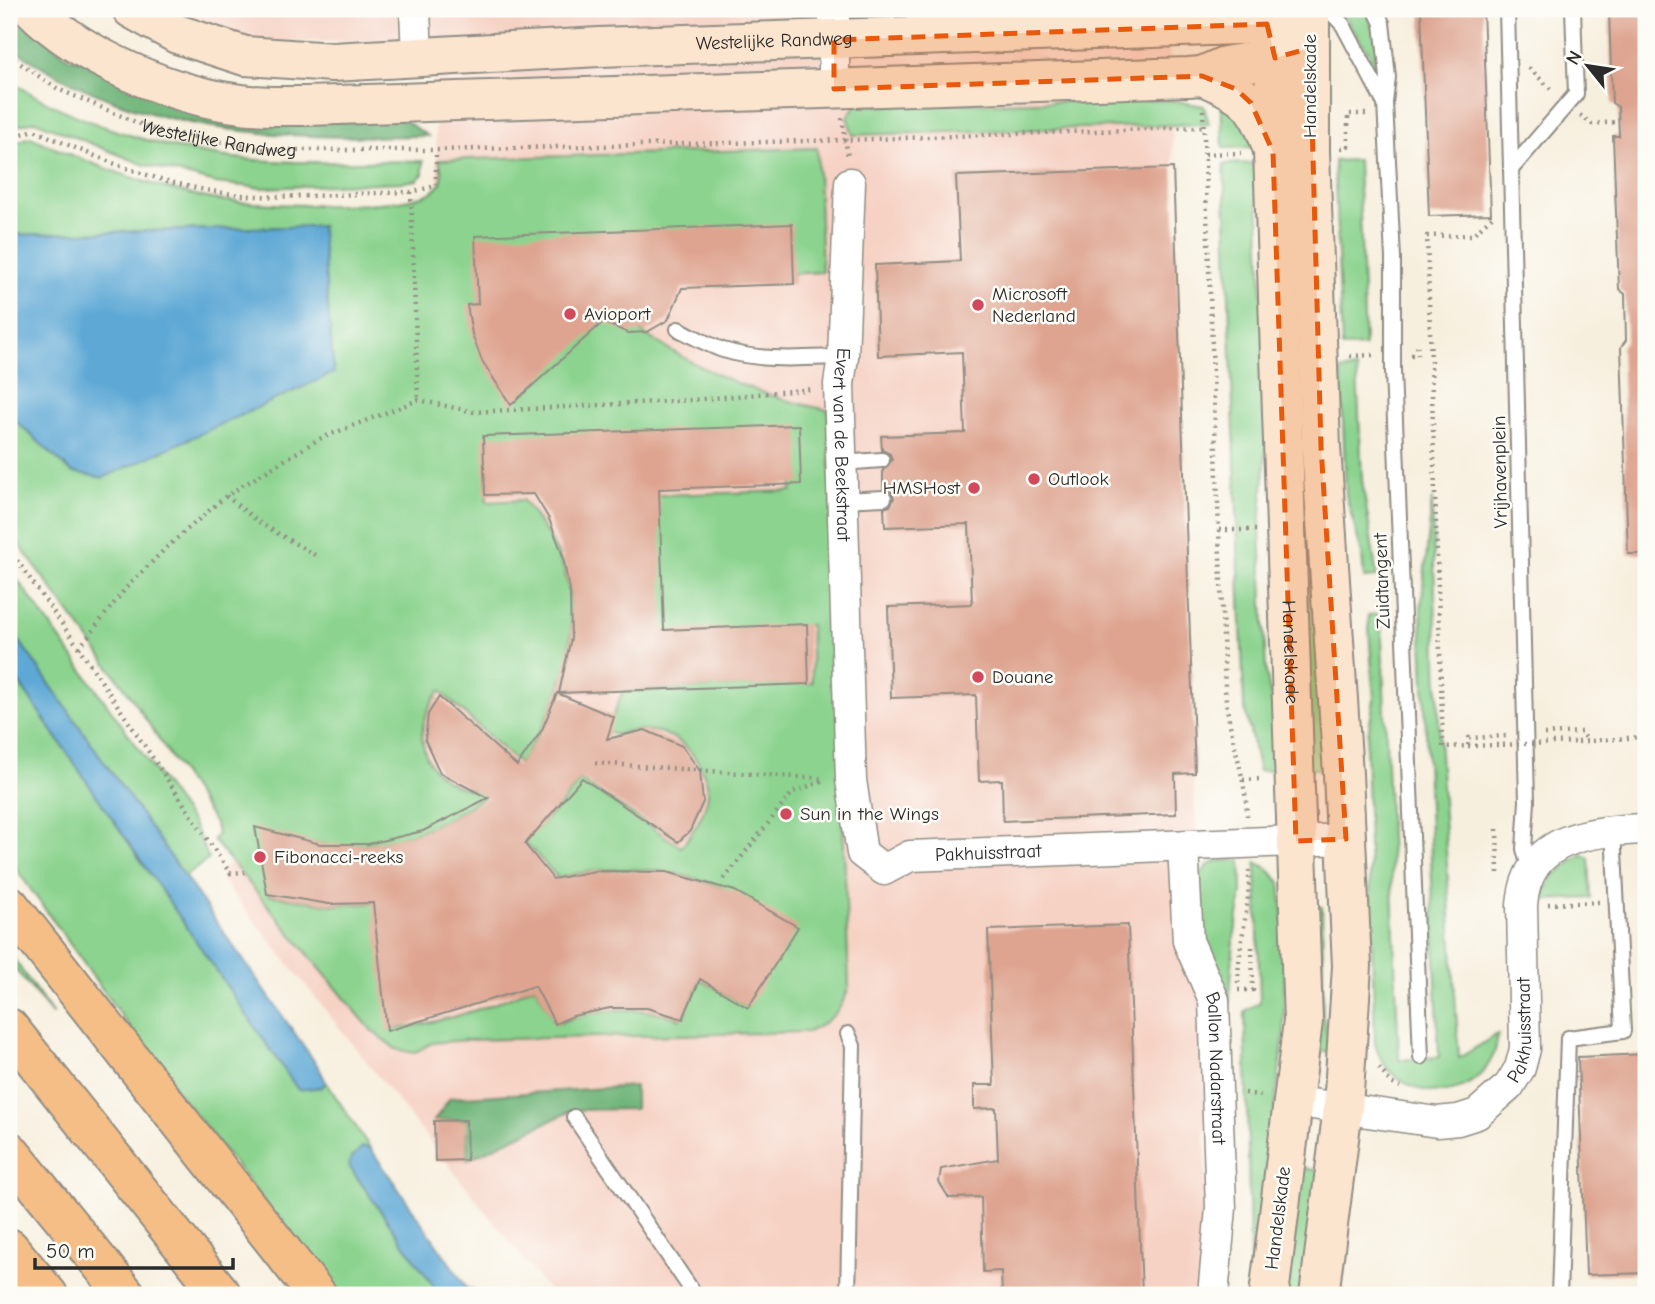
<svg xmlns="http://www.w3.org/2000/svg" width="1655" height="1304" font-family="'Comic Neue',sans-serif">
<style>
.built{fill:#f6d2c4}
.green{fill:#8bd38e;stroke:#5b7f5c;stroke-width:2;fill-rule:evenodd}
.forest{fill:#70b579;stroke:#4e7052;stroke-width:2}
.water{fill:#5da8d5;stroke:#446a80;stroke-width:2}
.building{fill:#dea490}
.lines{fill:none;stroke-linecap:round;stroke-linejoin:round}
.lane-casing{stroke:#918d84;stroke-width:18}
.street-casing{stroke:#918d84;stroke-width:33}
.secondary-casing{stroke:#918d84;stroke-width:42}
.highway-casing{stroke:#918d84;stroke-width:42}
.path{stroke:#918d84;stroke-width:4.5;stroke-dasharray:2 5;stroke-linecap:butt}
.lane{stroke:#fff;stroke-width:14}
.street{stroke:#fff;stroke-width:30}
.secondary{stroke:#fbe5cf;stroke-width:38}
.highway{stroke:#f5be86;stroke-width:38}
.path-bridge{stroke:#918d84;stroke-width:4.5;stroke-dasharray:2 5;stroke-linecap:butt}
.marked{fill:#e8590c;fill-opacity:0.2;stroke:#e8590c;stroke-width:5;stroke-dasharray:14 9;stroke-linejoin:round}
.poi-dot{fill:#d1495b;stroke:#fdfcf7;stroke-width:2.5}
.labels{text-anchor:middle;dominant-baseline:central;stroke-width:5;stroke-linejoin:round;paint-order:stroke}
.street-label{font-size:19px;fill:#2b2b2b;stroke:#fdfcf7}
.poi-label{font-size:19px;fill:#2b2b2b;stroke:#fdfcf7;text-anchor:start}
</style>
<rect width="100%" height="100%" fill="#fdfcf7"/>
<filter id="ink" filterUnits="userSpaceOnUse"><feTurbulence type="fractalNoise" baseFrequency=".0143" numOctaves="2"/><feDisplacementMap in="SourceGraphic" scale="14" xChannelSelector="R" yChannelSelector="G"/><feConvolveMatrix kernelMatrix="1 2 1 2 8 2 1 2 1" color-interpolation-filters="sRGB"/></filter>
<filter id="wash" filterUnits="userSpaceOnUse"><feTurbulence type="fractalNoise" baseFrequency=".00686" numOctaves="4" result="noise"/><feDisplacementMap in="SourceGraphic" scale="28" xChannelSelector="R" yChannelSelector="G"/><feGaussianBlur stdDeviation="1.57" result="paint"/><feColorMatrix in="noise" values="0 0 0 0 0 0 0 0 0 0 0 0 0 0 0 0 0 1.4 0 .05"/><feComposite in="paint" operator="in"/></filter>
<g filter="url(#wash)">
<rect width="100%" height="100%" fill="#f7efde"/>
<!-- built -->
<polygon class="built" points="164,9 1168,9 1205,1111 1206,1213 1198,1295 552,1295 221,879 449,412 431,39 241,44"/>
<!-- green -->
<g class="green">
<path d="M1339,9H1364C1378,33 1380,58 1381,86L1369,53Z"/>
<path d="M9,80C79,127 189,158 273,161C323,164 373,161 423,161V174L417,180L403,182L262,188L216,183L142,164L35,121L9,128Z"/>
<polygon points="1221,97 1231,103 1257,147 1223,148"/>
<polygon points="1171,100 1204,106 1209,124 853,135 847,117 856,105"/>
<path d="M30,137C85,162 142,184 202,197C240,206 407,212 435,190C445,182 442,171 439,160L817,148L822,272L668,281L625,321C686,364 754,396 828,410L849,986C842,1010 831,1021 808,1032L466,1040L432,1043L414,1053L396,1049L372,1031L213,840L217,834L215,824L129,694L9,531V415L72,472L321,226L9,235V145ZM791,445L792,491L630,496L635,633L810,625L812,683L623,691L607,731L615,735C651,723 684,734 701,768C706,778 710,789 707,800C703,816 692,834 681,847L580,780L560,806L524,841L558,878C607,865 666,866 714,885C731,891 747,902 763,911L747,1007L701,980L681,1019C637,1004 600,1008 556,1024L535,986C488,1009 440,1023 388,1030V903L332,905L268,895L257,830C278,835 299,842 321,844C386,851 442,827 494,790C432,797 400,739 440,691L519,764C558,708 585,640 564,570C557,545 538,521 523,500L487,502L485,455Z"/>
<polygon points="1358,160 1365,346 1342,347 1334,161"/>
<polygon points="1295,162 1329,769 1307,769"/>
<polygon points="1257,163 1267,438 1260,528 1266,672 1278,732 1278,770 1259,771 1244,705 1224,164"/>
<polygon points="1357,369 1362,480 1377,577 1364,578 1362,554 1346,495 1341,370"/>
<path d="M1432,499L1440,753L1459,1058L1498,1034C1492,1107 1395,1111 1375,1044L1366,746L1374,699L1368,615L1381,614L1399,1060L1439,1057L1421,609Z"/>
<polygon points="9,568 193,824 209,859 184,877 9,626"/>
<polygon points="9,668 298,1089 322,1087 326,1082 370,1148 362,1148 351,1158 349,1166 440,1295 337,1295 153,1060 9,859"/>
<polygon points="1582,854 1589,858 1591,898 1541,900 1553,876"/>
<path d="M1241,860L1242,893L1234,939L1227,1034C1217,1001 1176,887 1209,865C1218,859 1231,860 1241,860Z"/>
<polygon points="1256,862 1267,868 1280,882 1285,936 1284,1033 1251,1295 1245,1011 1260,1002"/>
<polygon points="1312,907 1322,907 1323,1017 1333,1052 1310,1050"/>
<polygon points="9,952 53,1015 9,962"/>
<polygon points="1298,1167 1320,1171 1304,1295 1282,1295"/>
</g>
<!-- forest -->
<g class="forest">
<path d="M9,10L69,58L404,120L428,136C272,139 143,138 9,46Z"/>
<polygon points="635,1086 635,1109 573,1110 467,1160 466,1120 434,1121 450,1098"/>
</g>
<!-- water -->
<g class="water">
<polygon points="321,226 334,373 103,478 72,472 9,415 9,235"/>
<polygon points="9,626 319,1068 326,1082 322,1087 298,1090 9,668"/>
<polygon points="362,1147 370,1148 467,1288 485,1295 440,1295 349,1166 351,1158"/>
</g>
<g id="blocks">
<!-- building -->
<g class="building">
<polygon points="1421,9 1483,9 1491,214 1429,216"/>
<polygon points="1609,9 1646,9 1646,554 1628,554 1621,347 1626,340 1625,294 1619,289 1613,136 1619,136 1618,107 1612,103"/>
<polygon points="1173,168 1195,773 1175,774 1176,814 1003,821 1002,780 979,781 976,695 891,698 888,607 972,604 969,524 885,527 884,508 890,506 894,498 892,492 883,488 883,470 892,460 890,454 882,450 881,436 965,433 962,352 878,356 875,265 960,261 956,176"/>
<polygon points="792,224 794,284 682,288 668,320 647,332 628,333 603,322 511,405 482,361 472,334 467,305 478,304 475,236"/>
<polygon points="799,425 801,484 659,489 664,630 807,624 809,684 559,693 571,638 570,593 562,553 549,519 534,494 485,495 483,436"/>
<polygon points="557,693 614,717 607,739 645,730 682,746 700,771 703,802 690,831 678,842 582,778 525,844 553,879 595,871 667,872 735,891 798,927 748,1008 700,979 683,1019 647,1008 610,1008 573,1016 555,1024 535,986 387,1031 373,903 329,904 267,894 255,827 320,844 368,844 423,831 488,798 440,773 425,740 428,714 439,697 517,766 542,730"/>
<polygon points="1128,925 1142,1295 1002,1295 1001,1271 983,1272 981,1197 949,1198 939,1182 941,1169 998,1159 996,1108 974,1109 974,1085 994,1085 988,930"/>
<polygon points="1646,1054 1646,1273 1586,1275 1578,1057"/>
<polygon points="466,1120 467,1160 435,1161 434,1121"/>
</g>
</g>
</g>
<g filter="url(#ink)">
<use href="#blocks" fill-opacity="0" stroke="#918d84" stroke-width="2"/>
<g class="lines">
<defs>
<g id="lane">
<polyline points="1328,9 1343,25 1384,102"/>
<polyline points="1375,9 1382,23 1388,77 1385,103 1393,258 1393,371 1421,1057"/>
<polyline points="1507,9 1527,801 1524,849 1530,871"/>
<polyline points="958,31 974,9"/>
<polyline points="1513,167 1576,94 1573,9"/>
<path d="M678,329C693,336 708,345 723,350C762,362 803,358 843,357"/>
<polyline points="841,463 882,460"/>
<polyline points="843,500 884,498"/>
<polyline points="574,1117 695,1295"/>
<polyline points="848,1295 853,1046 848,1034"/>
<polyline points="1559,1295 1568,1038 1623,1031 1613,830"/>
</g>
<g id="street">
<polyline points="415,9 417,57"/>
<polyline points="834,9 834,89"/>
<path id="s2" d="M850,183L843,357L839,384L851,780L862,853L884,870L910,856L1346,839"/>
<path id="s3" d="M1183,846L1188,941L1214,1000L1221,1208L1213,1295"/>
<path id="s4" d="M1291,1101L1437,1122L1458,1120L1477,1114L1509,1086L1520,1068L1525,1049L1522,905C1527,836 1591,831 1646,829"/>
</g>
<g id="secondary">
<path d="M33,9C82,58 173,96 242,104C263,107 285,106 307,106L1188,77L1202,76L1225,66L1275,58L1310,48"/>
<path id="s5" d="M132,9L177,34L245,56L333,62L599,47L1267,24L1290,37"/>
<path id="s6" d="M1267,9L1275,58L1273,152L1303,1021L1269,1295"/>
<polyline points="1310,9 1310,152 1321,447 1343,774 1352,966 1343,1108 1319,1295"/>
<path d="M1202,76C1243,92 1257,102 1271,145"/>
</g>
<g id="highway">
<polyline points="9,905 317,1295"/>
<polyline points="9,1028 222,1295"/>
<polyline points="9,1151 126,1295"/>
<polyline points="9,1248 48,1295"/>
</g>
</defs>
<!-- lane casing -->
<use href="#lane" class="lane-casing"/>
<!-- street casing -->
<use href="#street" class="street-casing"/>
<!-- secondary casing -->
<use href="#secondary" class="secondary-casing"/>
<!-- highway casing -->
<use href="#highway" class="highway-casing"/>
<!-- path -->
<g class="path">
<path id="s1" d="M9,56L58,89L152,129L267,150H436L848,140L1204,127"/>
<polyline points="1529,68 1553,91"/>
<path d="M1203,110L1225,688C1227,732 1246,773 1247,816"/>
<polyline points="1580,115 1592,124 1618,122"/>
<polyline points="842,118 848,157"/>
<path d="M9,138L34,130C104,161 177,192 255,196C306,198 360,193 411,192L436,186V150"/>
<polyline points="1341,148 1348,147 1348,114 1366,114"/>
<polyline points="1205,154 1241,153"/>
<polyline points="411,192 418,400"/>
<polyline points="1492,217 1472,235 1427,236 1443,747 1468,746 1469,738 1508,736"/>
<polyline points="1411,355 1418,355 1417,342"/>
<polyline points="1350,356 1373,355"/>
<polyline points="226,496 260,523 318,557"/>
<polyline points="1219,530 1257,530"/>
<polyline points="9,549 79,648 230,873 245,872"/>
<polyline points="79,648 125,589 167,547 226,496 319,439 418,400 474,412 691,400 814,389"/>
<polyline points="1544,734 1581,732 1588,741"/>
<polyline points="1578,742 1640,737"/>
<polyline points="595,763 825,779"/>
<polyline points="1243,780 1264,779"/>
<polyline points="1497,829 1498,874"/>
<polyline points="724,879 793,792 826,780"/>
<polyline points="1548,904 1599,902"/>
<path d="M1238,983C1238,945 1250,909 1249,870"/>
<polyline points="1238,990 1253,990 1252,947"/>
<polyline points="1379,1068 1391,1083 1400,1087"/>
<polyline points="1245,1093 1264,1096"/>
</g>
<!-- lane -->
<use href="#lane" class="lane"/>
<!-- street -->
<use href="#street" class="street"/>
<!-- secondary -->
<use href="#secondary" class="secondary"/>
<!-- highway -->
<use href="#highway" class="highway"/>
<!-- path-bridge -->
<polyline class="path-bridge" points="1468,746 1578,742"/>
</g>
</g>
<!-- marked area -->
<path class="marked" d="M1267,24L1275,58L1310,48L1321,447L1346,839L1296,841L1273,152L1251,103L1236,89L1202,76L834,89V40Z"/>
<!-- markers -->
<g class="poi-dot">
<circle cx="978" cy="305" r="7"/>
<circle cx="570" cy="314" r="7"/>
<circle cx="1034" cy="479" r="7"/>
<circle cx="974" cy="488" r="7"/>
<circle cx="978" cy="677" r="7"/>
<circle cx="786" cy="814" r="7"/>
<circle cx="260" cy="857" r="7"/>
</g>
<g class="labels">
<!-- street labels -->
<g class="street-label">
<text stroke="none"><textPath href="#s5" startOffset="653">Westelijke Randweg</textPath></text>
<text transform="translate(1310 86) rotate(-90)">Handelskade</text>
<text stroke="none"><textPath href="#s1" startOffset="229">Westelijke Randweg</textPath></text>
<text stroke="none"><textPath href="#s2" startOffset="262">Evert van de Beekstraat</textPath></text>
<text transform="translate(1500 472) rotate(-91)">Vrijhavenplein</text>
<text transform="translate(1382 581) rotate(-92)">Zuidtangent</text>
<text stroke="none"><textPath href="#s6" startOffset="644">Handelskade</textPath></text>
<text stroke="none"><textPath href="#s2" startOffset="807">Pakhuisstraat</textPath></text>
<text stroke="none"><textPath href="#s4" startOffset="290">Pakhuisstraat</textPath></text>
<text stroke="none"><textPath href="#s3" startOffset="228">Ballon Nadarstraat</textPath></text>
<text transform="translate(1278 1218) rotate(-83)">Handelskade</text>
</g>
<!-- poi labels -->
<g class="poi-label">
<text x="992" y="294">Microsoft<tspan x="992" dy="22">Nederland</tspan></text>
<text x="584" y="314">Avioport</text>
<text x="1048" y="479">Outlook</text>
<text x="960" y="488" text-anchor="end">HMSHost</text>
<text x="992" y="677">Douane</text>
<text x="800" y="814">Sun in the Wings</text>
<text x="274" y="857">Fibonacci-reeks</text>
</g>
</g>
<!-- margin -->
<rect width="1655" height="1304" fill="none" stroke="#fdfcf7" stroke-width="35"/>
<!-- north arrow -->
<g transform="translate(1588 66) rotate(300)" stroke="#fdfcf7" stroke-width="5" paint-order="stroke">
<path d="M0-5L12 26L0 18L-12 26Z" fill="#2b2b2b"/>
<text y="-10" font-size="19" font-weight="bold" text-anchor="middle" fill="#2b2b2b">N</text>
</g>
<!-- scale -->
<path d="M35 1258v10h198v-10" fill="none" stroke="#2b2b2b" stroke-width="3.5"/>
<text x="46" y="1258" font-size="21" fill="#2b2b2b" stroke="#fdfcf7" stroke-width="5" paint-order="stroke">50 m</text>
</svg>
